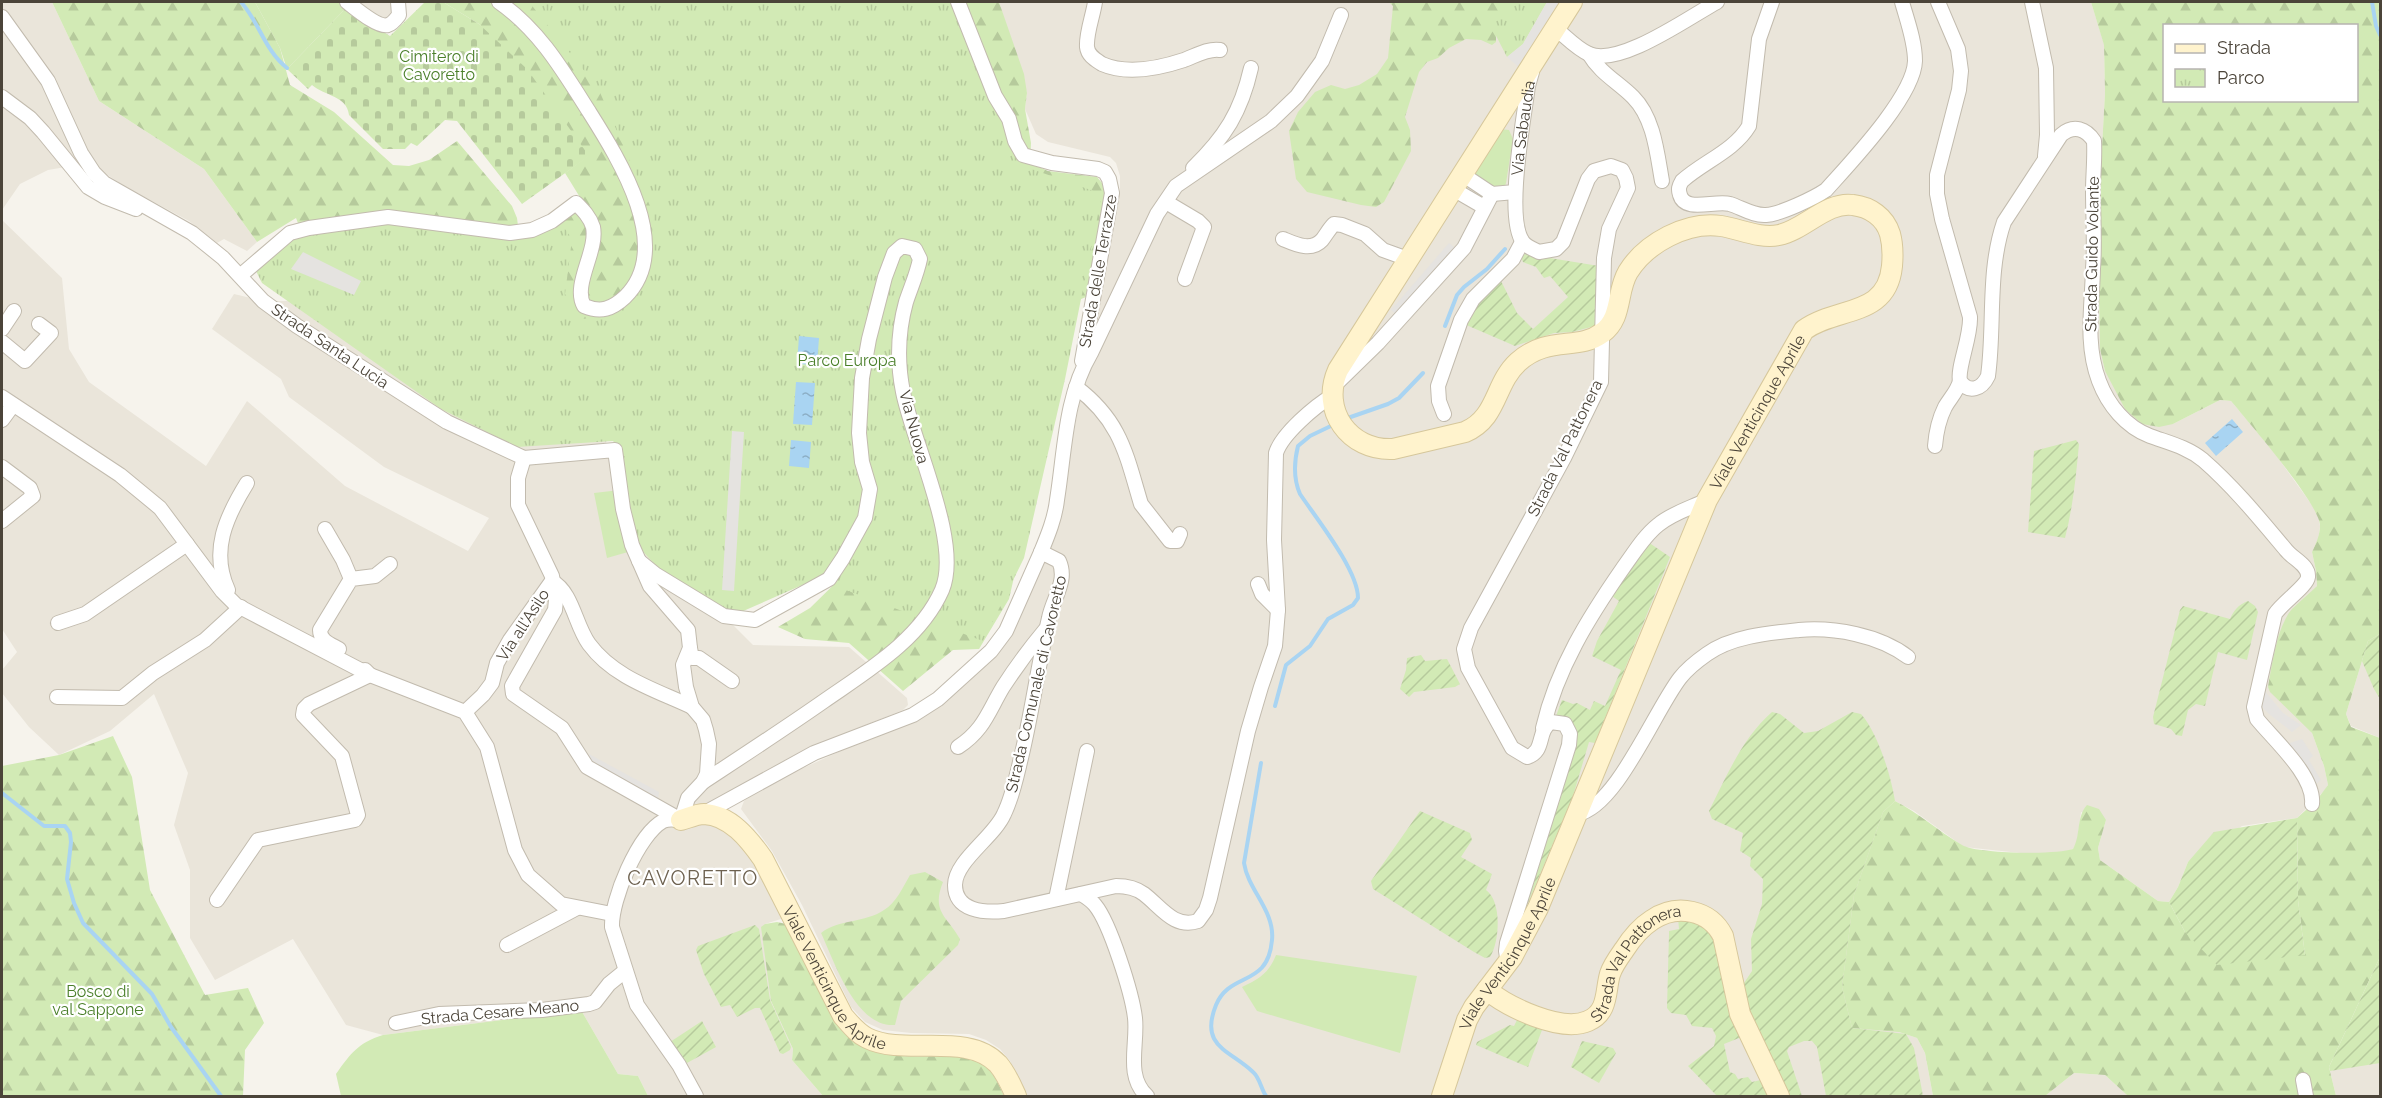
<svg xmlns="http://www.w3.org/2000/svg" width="2382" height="1098" font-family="Raleway,sans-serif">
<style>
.residential{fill:#eae5da}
.grass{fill:#d2eab5}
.forest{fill:url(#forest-firs);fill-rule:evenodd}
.cemetery{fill:url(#cemetery-stones)}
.park{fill:url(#park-tufts)}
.garden{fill:url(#garden-furrows)}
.parking{fill:#e5e3e0}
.water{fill:url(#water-ripples)}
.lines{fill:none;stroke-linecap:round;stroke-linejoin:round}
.stream{stroke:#a9d4f2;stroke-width:4}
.street-casing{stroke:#c2bbae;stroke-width:16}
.secondary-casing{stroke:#d6c79b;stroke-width:22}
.street{stroke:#fff;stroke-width:14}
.secondary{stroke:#fff3cd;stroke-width:20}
.labels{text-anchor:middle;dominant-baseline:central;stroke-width:4.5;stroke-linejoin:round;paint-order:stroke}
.park-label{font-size:16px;fill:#4a7f2a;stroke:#fff}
.street-label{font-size:16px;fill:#4b4439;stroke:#fff}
.quarter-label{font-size:20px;letter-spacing:1.5px;fill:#6e6250;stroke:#fff}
</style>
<defs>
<pattern id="forest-firs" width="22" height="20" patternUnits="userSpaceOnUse" patternTransform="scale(1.5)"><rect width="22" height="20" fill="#d2eab5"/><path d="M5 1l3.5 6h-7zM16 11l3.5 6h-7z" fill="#b6ca9c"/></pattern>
<pattern id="cemetery-stones" width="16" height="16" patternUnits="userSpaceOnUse" patternTransform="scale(1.5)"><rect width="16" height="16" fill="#d2eab5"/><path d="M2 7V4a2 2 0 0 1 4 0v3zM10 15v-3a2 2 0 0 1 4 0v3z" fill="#b6ca9c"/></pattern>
<pattern id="park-tufts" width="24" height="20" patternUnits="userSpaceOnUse" patternTransform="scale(1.5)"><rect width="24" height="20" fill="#d2eab5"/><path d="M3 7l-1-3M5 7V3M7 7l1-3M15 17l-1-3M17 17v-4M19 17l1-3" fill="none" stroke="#b6ca9c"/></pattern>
<pattern id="garden-furrows" width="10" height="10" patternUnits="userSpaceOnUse" patternTransform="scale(1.5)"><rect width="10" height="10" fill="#d2eab5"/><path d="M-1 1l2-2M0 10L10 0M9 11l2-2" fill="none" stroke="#b6ca9c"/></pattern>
<pattern id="water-ripples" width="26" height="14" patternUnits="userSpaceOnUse" patternTransform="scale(1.5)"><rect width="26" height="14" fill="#a9d4f2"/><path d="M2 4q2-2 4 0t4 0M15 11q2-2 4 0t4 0" fill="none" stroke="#8caec5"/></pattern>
</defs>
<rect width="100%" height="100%" fill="#f6f3ec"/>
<!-- residential -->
<g class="residential">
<polygon points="2,2 52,2 99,101 204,169 257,242 247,251 224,239 217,243 189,221 124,186 100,170 83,164 48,170 20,184 2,210"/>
<polygon points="354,2 391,2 393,8 391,18 381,20"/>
<polygon points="999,2 2091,2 2104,44 2105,93 2098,219 2100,349 2105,371 2173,424 2220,400 2231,401 2273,451 2317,512 2320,526 2318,541 2312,552 2316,571 2317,586 2284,622 2271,673 2312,733 2324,766 2328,785 2325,790 2297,818 2242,826 2188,862 2178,887 2169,902 2158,901 2100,860 2098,848 2106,820 2081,812 2077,842 2073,849 2061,853 2020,853 1964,847 1914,811 1895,801 1883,812 1899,1032 1917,1038 1925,1053 1933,1096 1026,1096 1010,1061 1000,1049 986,1040 969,1034 911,1033 883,1030 865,1022 851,1007 802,905 772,851 741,809 744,801 754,793 779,779 942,705 981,669 1001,646 1057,520 1120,190 1120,176 1116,163 1110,157 1048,142 1036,134 1025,109 1027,93"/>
<polygon points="2,220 62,278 69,349 89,382 206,466 247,401 345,486 468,551 489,518 384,467 289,397 281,379 212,329 234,294 263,301 402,301 573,386 613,454 724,616 753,645 849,647 907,698 908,705 903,710 821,743 716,805 742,838 784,918 765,924 771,1001 793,1049 792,1060 823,1096 648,1096 638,1076 618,1074 581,1010 383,1035 346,1025 293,939 215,980 190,938 190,870 174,825 188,773 154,694 110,731 59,755 29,727 2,693 2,670 17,652 2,629"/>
<polygon points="2380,634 2380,738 2351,726 2346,714 2368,641"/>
<polygon points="2380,959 2380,1096 2336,1096 2330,1071"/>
<polygon points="2074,1073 2105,1075 2128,1096 2045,1096"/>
</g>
<!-- grass -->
<g class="grass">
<polygon points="255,2 341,2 346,8 287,69 280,48"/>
<polygon points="1500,129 1509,130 1513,139 1506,183 1505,186 1494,189 1473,174"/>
<polygon points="620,490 628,552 607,558 594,493"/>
<path d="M1276,955L1417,976L1400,1053L1257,1011L1242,987C1259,979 1269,973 1276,955Z"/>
<path d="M581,1010L618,1074L638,1076L648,1096H341L336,1074C351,1053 358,1043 383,1035Z"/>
</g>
<!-- forest -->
<g class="forest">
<polygon points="52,2 255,2 280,48 290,85 334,112 393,165 409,166 429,160 457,141 512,206 517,218 520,241 540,240 581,199 565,173 588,156 479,24 443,2 999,2 1024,74 1027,93 1025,109 1031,143 1030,163 1048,171 1097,177 1102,183 1105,191 1086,297 1069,304 1057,390 1009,599 979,649 953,650 903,691 849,643 805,639 778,627 810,608 863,556 662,118 673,376 307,246 296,218 257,242 204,169 99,101"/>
<polygon points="1389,2 1516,2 1496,35 1496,42 1492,45 1481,40 1466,39 1449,48 1438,58 1427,62 1419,72 1405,117 1410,130 1411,151 1384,202 1376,207 1361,205 1307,192 1296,179 1289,131 1298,112 1315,92 1331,85 1345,89 1359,85 1377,74 1388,58 1393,6"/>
<path d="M2091,2H2380V634L2368,641L2346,714L2351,727L2380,738V957L2329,1067L2336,1096H2128L2105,1075L2074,1073L2045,1096H1933L1925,1053L1917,1038L1899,1032L1852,1028L1842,987L1854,895L1883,812L1895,801C1919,813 1938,831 1962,845C1977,854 2055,855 2073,849C2081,835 2076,817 2087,805L2099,809L2106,820L2098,848L2100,860L2158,901L2169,902L2185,932L2305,955L2298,900L2297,818L2316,801L2328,785L2324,766L2312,733L2270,692L2268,687C2272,665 2277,626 2292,609C2300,601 2309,594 2317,586L2316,571L2312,552C2316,544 2320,535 2320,525C2318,502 2249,423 2231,401L2220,400L2173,424L2159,427L2142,424L2125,409L2105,371L2100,349L2098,219L2105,93L2104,45ZM2164,26H2356V100H2164Z"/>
<polygon points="113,736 132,777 150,890 205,995 248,988 264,1023 245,1050 243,1096 2,1096 2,766 59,755"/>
<path d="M925,872L943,882C931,912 947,916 960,939L958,945L901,1001L895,1025C856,1028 835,963 821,933C839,919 865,923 884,910C896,903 903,887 910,875Z"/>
<path d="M777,922L786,924L832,1017C861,1066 910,1055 959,1056C987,1061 993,1071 1004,1096H823L792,1060L793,1049L771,1001L761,927L765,924Z"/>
</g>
<!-- cemetery -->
<path class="cemetery" d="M425,2H443L479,24L527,69L589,156L522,204L457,121L445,120L417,146L411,143L405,149H383L349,115C347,96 325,96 312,85L308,89L287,69L346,8L390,36Z"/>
<!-- park -->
<g class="park">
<polygon points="529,2 963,2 989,88 1026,167 1102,194 1065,379 1024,558 983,641 816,579 741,612 714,608 661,571 634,542 619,448 613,441 517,447 441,409 262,283 252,263 299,230 379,216 532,235 563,226 572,239 565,294 583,319 613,313 647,277 654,215 598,88"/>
<polygon points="1513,2 1547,2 1523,44 1507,57 1490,24"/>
</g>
<!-- garden -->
<g class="garden">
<polygon points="1525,254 1599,266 1595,326 1572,332 1554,333 1515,346 1464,324 1470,311 1500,279 1517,313 1533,329 1568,297 1550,276 1544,278 1536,267 1523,262 1521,257"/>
<path d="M2076,440L2079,444C2076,476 2073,507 2065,538L2028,532L2034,451Z"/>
<path d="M1648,542L1670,557L1595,743L1589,742L1573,796L1523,915L1576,733C1572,722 1568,717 1556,716L1562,700L1573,704L1577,703L1590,710L1594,701L1605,706L1621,670L1592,656L1597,641L1619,601L1609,594Z"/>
<path d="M2248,601L2255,606L2258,612L2247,660L2218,652L2205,706L2196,704L2188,710L2182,736L2176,735L2171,729L2154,724L2153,717L2180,610L2183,606L2230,619C2234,610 2238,605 2248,601Z"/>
<polygon points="2380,634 2380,699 2374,689 2362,661 2368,641"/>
<polygon points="1421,655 1425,661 1447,659 1460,684 1455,687 1414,692 1409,697 1400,689 1406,670 1407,658"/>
<path d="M1772,712L1780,714L1804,733L1818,731L1852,712L1861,714C1878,733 1891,776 1895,801L1883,812L1854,895L1842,987L1852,1028L1906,1034L1914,1048L1923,1096H1826L1817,1047L1812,1041H1804L1789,1047L1787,1051L1802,1096H1785L1754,1033L1742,986L1752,971L1751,939L1762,904L1763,879L1750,866L1751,858L1740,851L1743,833L1712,819L1709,811C1726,777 1743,737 1772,712Z"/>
<path d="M1420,811L1470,833L1472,840L1461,857L1492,874L1486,890C1502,901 1500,942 1490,957L1485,958L1474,952L1373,889L1371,881Z"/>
<polygon points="2297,818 2298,900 2305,955 2217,965 2185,932 2169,902 2178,887 2188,862 2214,832"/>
<polygon points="1678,918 1710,924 1744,1036 1724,1044 1730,1072 1735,1074 1738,1079 1748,1077 1752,1082 1765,1079 1775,1096 1717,1096 1688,1066 1714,1046 1716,1036 1712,1028 1692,1026 1686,1015 1671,1013 1667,1008 1669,934 1669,931 1679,929"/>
<polygon points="755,925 759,929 770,1000 791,1047 790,1050 783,1054 780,1053 760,1008 755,1008 737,1017 730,1005 721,1007 704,974 696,950 698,946"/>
<polygon points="2380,957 2380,1063 2330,1071 2329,1067"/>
<polygon points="1517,1020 1542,1030 1528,1067 1476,1045 1477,1042 1510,1025 1514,1026"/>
<polygon points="702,1021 716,1047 687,1063 670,1042"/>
<polygon points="1582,1041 1613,1048 1616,1053 1599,1083 1571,1067"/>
</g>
<!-- parking -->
<g class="parking">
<polygon points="1547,2 1563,2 1521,69 1507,57 1523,44"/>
<polygon points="1449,243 1455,248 1397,315 1391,310"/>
<polygon points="303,252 361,281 354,295 291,269"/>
<polygon points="732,431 744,432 734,591 722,590"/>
<polygon points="2264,690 2283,713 2301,725 2292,732 2269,714 2262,707"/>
<polygon points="2302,739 2313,756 2309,760 2321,780 2313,787 2302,767 2305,764 2287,744"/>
<polygon points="589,754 659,792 658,800 588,762"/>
</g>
<!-- water -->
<g class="water">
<polygon points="799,336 819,338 817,365 797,364"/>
<polygon points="796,382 815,383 812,425 793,424"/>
<polygon points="2232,419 2243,432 2216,456 2205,443"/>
<polygon points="791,440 811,442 809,468 789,466"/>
</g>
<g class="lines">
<!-- stream -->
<g class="stream">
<path d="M241,2C259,22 265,51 287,68"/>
<polyline points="2372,2 2376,26 2380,35"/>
<polyline points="1445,326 1457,295 1464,287 1487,269 1505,249"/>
<polyline points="1345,419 1388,404 1399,398 1423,373"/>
<path d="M1275,706L1286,665L1310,646L1328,619L1353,605L1358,598C1358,570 1316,518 1300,494C1293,478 1294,462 1298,446L1310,436L1335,424"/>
<path d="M1261,763L1244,863C1248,890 1275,911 1272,940C1268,988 1230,971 1216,1005C1199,1047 1230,1050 1253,1072C1260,1078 1261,1089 1266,1096"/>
<polyline points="2,793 44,826 65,826 70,833 71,842 67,879 74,903 83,923 152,994 171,1027 221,1096"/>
</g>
<defs>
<g id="street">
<path d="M347,2C355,8 378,28 388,25C392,24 396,19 399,15L398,2"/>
<polyline points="958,2 995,96 1009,119 1015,141 1023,155 1052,163 1098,169 1105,172 1109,179 1112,193 1082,361"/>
<path d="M1095,2C1093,16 1086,33 1087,47C1088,56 1096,60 1102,64C1127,75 1160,68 1184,60C1195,56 1208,48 1220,50"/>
<path d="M1772,2L1759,39L1749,126C1734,151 1703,162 1682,181C1679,186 1678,189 1680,195C1685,213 1715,200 1730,204C1742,208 1754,216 1766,215C1781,214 1814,198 1826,190C1851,162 1914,96 1915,61C1915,41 1907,20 1902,2"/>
<path d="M1938,2L1958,49L1961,71L1959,90L1937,175V194L1942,219L1970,317C1971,337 1957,368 1960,381C1969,394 1982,389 1988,376C1995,326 1987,271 2004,222L2061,135C2074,124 2086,129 2094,141C2095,158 2093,175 2093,191C2093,217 2095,243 2093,269C2092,307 2085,344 2099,381C2108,405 2126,427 2150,436C2169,443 2187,447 2203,460C2234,487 2260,519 2286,550C2293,559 2309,565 2308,577C2307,586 2282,603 2275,614L2254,707L2257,719C2274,740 2315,776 2312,804"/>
<polyline points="2032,2 2046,68 2047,135 2045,156"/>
<polyline points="2,17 48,81 81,153 94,173 104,183 192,233 223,258 263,301 297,326 447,422 524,458"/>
<path d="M1555,28C1565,36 1577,49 1589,54C1620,67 1689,17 1717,2"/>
<path d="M1589,54C1600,73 1618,82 1633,97C1654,118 1657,153 1662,181"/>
<polyline points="2,97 30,118 43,132 88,187 105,197 136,209"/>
<path d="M1193,168C1225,137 1241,112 1251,68"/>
<polyline points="1462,174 1492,194 1515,192"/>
<polyline points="1453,189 1484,207"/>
<polyline points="1166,202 1198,221 1204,227 1185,279"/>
<path d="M1283,239C1295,244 1311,252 1322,240C1326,235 1329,229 1334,224L1342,225L1365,234L1383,250L1408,259"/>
<path d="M241,275L290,233L309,228L388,217L510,233L532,230L552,221L576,203C583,210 590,217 593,227C598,251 572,285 584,306C601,313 612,309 625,297C676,247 617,156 588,110C562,69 539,30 499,2"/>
<polyline points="2,329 14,311"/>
<polyline points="2,342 25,361 51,333 39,324"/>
<polyline points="1339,381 1378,343 1464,248 1492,194"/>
<path d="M1076,387C1121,421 1126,454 1141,504L1170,541H1177L1180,534"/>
<polyline points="2,397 120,475 160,508 222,591 236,605 370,675 465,712 487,747 515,850 528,875 561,904 612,914"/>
<polyline points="1444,414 1439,401 1438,386 1461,320 1473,299 1513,259 1522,242"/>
<polyline points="2,420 13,405"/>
<path d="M1935,446C1936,433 1939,419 1945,407C1950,398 1957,392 1960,381"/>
<polyline points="524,458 615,450 623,509 632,545 650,586 688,630 690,648 683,665 686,687 692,707 703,720 706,730 709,744 707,774 703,782 688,798 681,820"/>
<polyline points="524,458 518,478 518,505 552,576 556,600 555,610 512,686 513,694 562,728 587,767 681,820"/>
<polyline points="2,467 30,488 33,496 2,521"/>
<polyline points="325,529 343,560 351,579"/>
<path d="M1041,552C1048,535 1055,518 1057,500C1065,450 1065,397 1091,353L1157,214L1176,186L1271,121L1297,96L1322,61L1341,15"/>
<path d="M639,561L655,574L724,616L755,620L829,579L843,558L865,518L870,489L862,462L859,433L862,378L869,339L885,277L894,253L902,246L915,249L920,259C917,274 911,287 906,302C898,331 897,362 903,392C913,443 962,543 942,590C920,640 867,671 824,701C784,729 744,755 703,782"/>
<polyline points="1258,584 1262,594 1278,610"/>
<path d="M228,590C210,551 226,517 247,483"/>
<polyline points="58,623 85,614 187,544"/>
<polyline points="690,648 692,658 699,658 732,681"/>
<path d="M339,649C330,644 320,641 320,630L351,579L375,576L390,564"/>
<polyline points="57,697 122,698 153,673 205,640 241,607"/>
<path d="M465,712L483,695L492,683L497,663L510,640L552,581C573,593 575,625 589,644C614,678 656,690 692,707"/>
<path d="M1543,728C1557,668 1589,617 1623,568C1634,553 1644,536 1658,525C1672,513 1691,508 1707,500"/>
<path d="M958,747C984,730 988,712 1003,687C1016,667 1030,648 1045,630"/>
<path d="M703,814L814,753L913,715L938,699L991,651L1006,631L1041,552L1059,561C1068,581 1053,598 1049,618C1038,665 1032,714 1020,762C1016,779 1012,798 1004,814C994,837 955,861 955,885C955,911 984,913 1004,911L1116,886C1126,886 1136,888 1144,894C1161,907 1174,929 1198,921L1206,910L1210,898L1248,731L1261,687L1275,646L1278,610L1274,540L1276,453C1282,434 1315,406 1332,396"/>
<path d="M1577,814C1616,808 1655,710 1680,678C1687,669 1697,661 1707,654C1732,636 1769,633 1799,630C1834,627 1879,635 1908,657"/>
<path d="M681,820C675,820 669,818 663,821C638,835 611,900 612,927L637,1005L679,1065L696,1096"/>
<path d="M1081,894C1086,897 1091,900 1095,905C1110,923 1132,993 1135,1018C1138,1044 1125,1076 1147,1096"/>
<polyline points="1056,899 1087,751"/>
<polyline points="217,900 258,840 355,820 358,815 342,756 303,715 304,709 309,704 370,675 365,670"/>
<polyline points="507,945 577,908"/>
<path id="s1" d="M1508,963L1506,951L1507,943L1569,745L1570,734L1565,724L1551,722C1536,732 1546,751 1527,757L1512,748L1468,668L1464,649L1471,628L1564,458L1601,382L1604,258L1609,229L1628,188L1626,178L1622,170L1611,166L1594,171L1588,179L1563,242L1556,249L1539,252C1533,249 1527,247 1523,242C1505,218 1524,118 1528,86L1532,72"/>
<polyline points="396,1023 439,1014 542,1010 589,1004 595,1002 609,984 625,971"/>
<polyline points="2303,1080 2306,1096"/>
</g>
<g id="secondary">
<path id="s2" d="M681,820C688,818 697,814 704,814C730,815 749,839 763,859L843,1016C851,1025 857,1033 867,1038C905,1057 967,1031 998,1064C1006,1073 1011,1085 1016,1096"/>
<path id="s3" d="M1487,990C1508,1007 1561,1033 1588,1021C1609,1012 1605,991 1610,974C1613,965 1619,957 1624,950C1631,939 1641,927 1652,920C1677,903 1710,910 1723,936L1740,1014L1779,1096"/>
<path id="s4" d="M1442,1096L1467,1020L1474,1007L1512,957L1538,908L1707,500L1804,330C1837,306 1887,318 1892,266C1893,255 1893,245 1890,234C1885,217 1870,207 1853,205C1827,201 1804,230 1779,235C1760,239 1740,229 1721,226C1687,221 1646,243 1628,272C1616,292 1623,318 1602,333C1578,351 1548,335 1518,362C1494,384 1498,418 1465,432L1393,449C1349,451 1320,410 1338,370L1572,2"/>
</g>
</defs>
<!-- street casing -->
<use href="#street" class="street-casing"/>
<!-- secondary casing -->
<use href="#secondary" class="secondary-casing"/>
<!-- street -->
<use href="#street" class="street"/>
<!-- secondary -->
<use href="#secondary" class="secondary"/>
</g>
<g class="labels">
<!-- park labels -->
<g class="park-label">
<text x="439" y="56">Cimitero di<tspan x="439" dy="18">Cavoretto</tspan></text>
<text x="847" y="360">Parco Europa</text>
<text x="98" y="991">Bosco di<tspan x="98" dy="18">val Sappone</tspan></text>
</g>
<!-- street labels -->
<g class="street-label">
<text stroke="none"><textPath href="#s1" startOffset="1224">Via Sabaudia</textPath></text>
<text transform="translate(2092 254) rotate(-89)">Strada Guido Volante</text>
<text transform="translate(1098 271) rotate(-80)">Strada delle Terrazze</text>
<text transform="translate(330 346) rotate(34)">Strada Santa Lucia</text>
<text stroke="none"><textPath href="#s4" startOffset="756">Viale Venticinque Aprile</textPath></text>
<text transform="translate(914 427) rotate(75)">Via Nuova</text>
<text transform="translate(1565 448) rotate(-64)">Strada Val Pattonera</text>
<text transform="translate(523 625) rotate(-57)">Via all'Asilo</text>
<text transform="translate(1036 684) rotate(-77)">Strada Comunale di Cavoretto</text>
<text stroke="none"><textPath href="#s4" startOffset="158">Viale Venticinque Aprile</textPath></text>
<text stroke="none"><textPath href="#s3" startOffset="189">Strada Val Pattonera</textPath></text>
<text stroke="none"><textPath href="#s2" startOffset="242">Viale Venticinque Aprile</textPath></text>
<text transform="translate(500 1012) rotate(-5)">Strada Cesare Meano</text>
</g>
<!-- quarter labels -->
<g class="quarter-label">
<text x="693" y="878">CAVORETTO</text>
</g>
</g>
<!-- border -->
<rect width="2382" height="1098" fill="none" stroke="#4b4439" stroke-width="6"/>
<!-- legend -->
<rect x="2163" y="24" width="195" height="78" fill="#ffffff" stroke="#b7b4b0" stroke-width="1.5"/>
<rect x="2175" y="44" width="30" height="9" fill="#fff3cd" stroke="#b7b4b0" stroke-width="1.5"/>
<text x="2217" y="54" font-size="18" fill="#4b4439">Strada</text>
<rect x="2175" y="69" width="30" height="18" fill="url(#park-tufts)" stroke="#b7b4b0" stroke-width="1.5"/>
<text x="2217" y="84" font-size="18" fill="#4b4439">Parco</text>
</svg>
